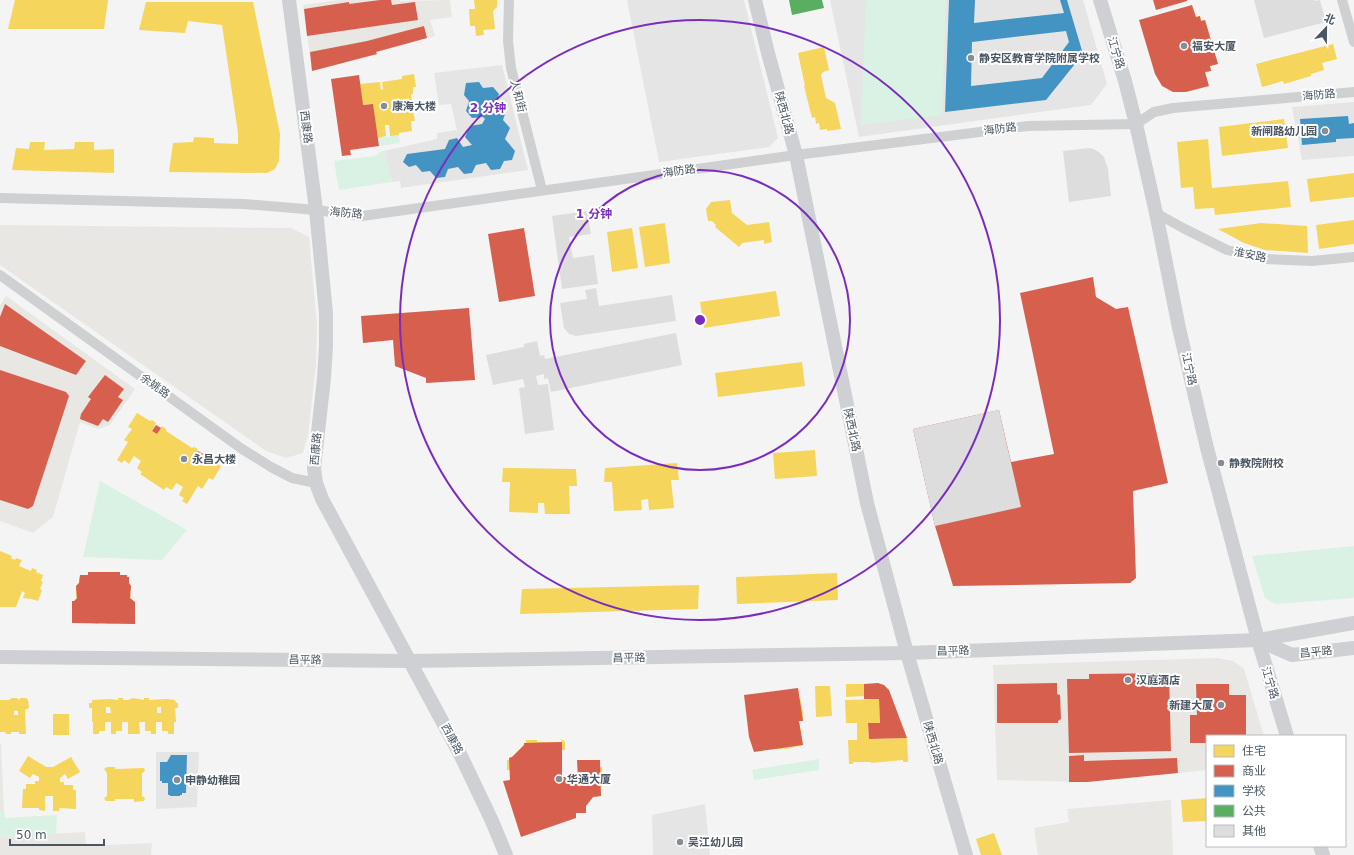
<svg xmlns="http://www.w3.org/2000/svg" width="1354" height="855" font-family="'DejaVu Sans','Noto Sans SC',sans-serif">
<style>
.commercial{fill:#e8e7e3}
.education{fill:#e6e5e6}
.green{fill:#d9f2e3}
.homes{fill:#f6d55c;fill-rule:evenodd}
.shops{fill:#d6604d}
.schools{fill:#4393c3;fill-rule:evenodd}
.public{fill:#5aae61}
.building{fill:#ddddde}
.lines{fill:none;stroke-linecap:round;stroke-linejoin:round}
.street{stroke:#ced0d2;stroke-width:10}
.secondary{stroke:#ced0d4;stroke-width:14}
.ring{fill:none;stroke:#7b2cbf;stroke-width:2}
.poi-dot{fill:#868d94;stroke:#fff;stroke-width:1.5}
.labels{text-anchor:middle;dominant-baseline:central;stroke-width:4;stroke-linejoin:round;paint-order:stroke}
.poi-label{font-size:11px;font-weight:bold;fill:#4a5661;stroke:#fff;text-anchor:start}
.street-label{font-size:11px;fill:#4a5661;stroke:#fff}
.centre{fill:#7b2cbf;stroke:#fff;stroke-width:2}
.ring-label{font-size:12px;text-anchor:middle;font-weight:bold;fill:#7b2cbf;stroke:#fff;stroke-width:4;stroke-linejoin:round;paint-order:stroke}
</style>
<rect width="100%" height="100%" fill="#f4f4f4"/>
<!-- commercial -->
<g class="commercial">
<polygon points="339,0 400,0 400,1 450,0 452,17 430,20 435,36 377,52 377,54 312,71 303,5"/>
<polygon points="0,225 291,228 309,237 317,325 316,364 308,436 303,453 286,458 266,451 0,265"/>
<polygon points="6,296 135,389 110,425 98,429 80,422 53,517 33,533 0,521 0,305"/>
<polygon points="1217,658 1233,661 1244,669 1264,736 1207,736 1207,770 1087,782 997,780 993,665"/>
<polygon points="0,744 1,744 4,810 0,810"/>
<polygon points="1171,800 1173,855 1038,855 1034,828 1069,822 1067,809"/>
<polygon points="85,832 86,846 152,843 151,855 0,855 0,837"/>
</g>
<!-- education -->
<g class="education">
<polygon points="627,0 744,0 778,138 769,147 659,162"/>
<polygon points="830,0 1083,0 1107,84 1091,105 859,137"/>
<polygon points="502,65 528,170 401,188 400,181 392,182 384,151 437,139 437,133 457,130 451,104 439,105 434,73"/>
<polygon points="1354,102 1354,156 1302,160 1292,107"/>
<polygon points="156,752 199,752 197,807 156,809"/>
<polygon points="705,804 710,855 653,855 652,815"/>
</g>
<!-- green -->
<g class="green">
<polygon points="866,0 946,0 942,115 861,125"/>
<polygon points="399,135 400,143 379,146 378,138"/>
<polygon points="384,151 392,182 339,190 334,161 375,156 380,152"/>
<polygon points="100,481 187,530 162,560 83,557"/>
<polygon points="1354,546 1354,598 1275,604 1265,598 1252,556"/>
<polygon points="819,759 819,770 754,780 752,770"/>
<polygon points="0,810 4,810 5,818 57,815 56,834 0,837"/>
</g>
<!-- homes -->
<g class="homes">
<polygon points="15,0 108,0 104,29 8,29"/>
<polygon points="474,0 497,0 497,7 493,11 495,29 483,30 484,35 476,36 475,26 470,26 469,9 475,9"/>
<polygon points="146,2 253,2 280,134 279,161 275,169 267,173 169,172 173,143 193,142 194,137 214,138 214,143 238,144 238,133 222,25 188,21 185,33 139,30"/>
<polygon points="1200,16 1201,21 1205,20 1218,64 1210,66 1211,71 1200,74 1192,74 1182,72 1168,65 1161,58 1153,41 1157,39 1154,29"/>
<polygon points="1333,44 1337,59 1322,63 1324,70 1311,74 1311,76 1284,84 1283,81 1262,87 1256,64"/>
<polygon points="824,47 829,70 823,72 821,75 826,98 835,103 841,129 827,131 827,129 820,130 819,123 816,124 815,117 812,118 804,86 805,86 798,53"/>
<polygon points="414,74 416,87 413,87 413,94 411,94 412,101 405,102 405,100 399,101 400,113 413,111 415,121 411,121 412,131 399,133 399,135 390,136 389,125 385,125 386,136 378,138 377,135 364,137 363,128 359,128 358,118 370,116 369,104 363,105 364,107 356,108 355,101 353,102 352,95 349,95 347,83 360,81 360,84 380,82 381,90 383,89 382,82 402,79 402,76"/>
<polygon points="1284,119 1288,148 1222,156 1219,127"/>
<polygon points="1208,139 1212,188 1288,181 1291,207 1215,215 1214,208 1195,209 1193,187 1181,188 1177,142"/>
<polygon points="30,142 45,142 44,150 74,149 75,142 94,142 94,150 114,149 114,173 12,170 16,148 29,149"/>
<polygon points="1354,173 1354,197 1310,202 1307,179"/>
<polygon points="730,200 732,213 747,225 769,222 772,242 764,244 764,240 742,243 739,247 715,227 716,225 712,221 708,221 706,209 711,202"/>
<polygon points="1354,220 1354,244 1319,249 1316,225"/>
<polygon points="665,223 670,263 645,267 639,227"/>
<polygon points="1261,223 1307,226 1308,253 1265,250 1244,243 1218,229"/>
<polygon points="632,228 638,268 612,272 607,232"/>
<polygon points="776,291 780,316 704,328 700,302"/>
<polygon points="802,362 805,386 718,397 715,373"/>
<polygon points="137,413 150,421 152,420 156,423 152,431 157,434 162,426 166,429 166,431 192,448 194,447 198,449 194,458 199,461 205,453 208,456 208,458 221,466 213,480 209,478 202,489 198,486 187,504 182,501 184,498 179,495 183,487 176,483 172,490 166,487 164,490 140,474 142,472 137,468 141,461 134,456 129,464 124,460 122,463 117,460 128,442 124,440 132,429 128,427"/>
<polygon points="815,450 817,476 775,479 773,453"/>
<polygon points="677,463 679,480 671,480 674,508 649,510 648,499 641,500 642,510 614,511 612,482 604,482 605,468"/>
<polygon points="503,468 576,469 577,486 569,486 570,514 545,514 544,503 538,503 538,513 509,512 510,482 502,482"/>
<polygon points="0,551 12,556 11,558 15,560 16,558 22,560 19,566 31,571 32,568 37,570 36,572 43,575 41,581 43,582 40,589 42,590 38,601 31,599 23,598 25,593 22,591 16,607 0,607"/>
<polygon points="88,572 100,572 100,579 107,579 107,572 120,572 120,575 127,575 127,577 129,577 129,583 131,586 130,592 131,597 127,601 116,601 117,605 128,605 128,622 107,624 108,611 99,611 99,624 79,622 79,605 89,605 91,601 80,601 76,597 76,586 79,583 80,575 88,575"/>
<polygon points="837,573 838,600 737,604 736,577"/>
<polygon points="699,585 698,609 520,614 522,589"/>
<polygon points="846,684 864,684 864,696 846,697"/>
<polygon points="815,686 830,686 832,716 816,717"/>
<path d="M12,698H17L19,700L20,698H26L28,700L29,707L28,709H25L26,734H19V732H11V734H6L5,732H0V700H9ZM14,711H18V715H14Z"/>
<path d="M118,698H123V700H128L133,698L144,700V698H149V700L166,699L175,700L176,703H178V708H175L176,722H174V734H168V731H162V722H156V734H151V731H145V722H139L140,734H128V722H122V731H116V734H111V722H105V731H99V734H93V722H92V708H89V703H92V700L110,699L118,700ZM106,707H110L111,713H106ZM157,707H161V713H157Z"/>
<polygon points="800,698 803,712 803,721 799,721 803,745 786,749 782,748 782,749 764,750 761,726 757,726 755,719 754,704 774,702 775,710 782,709 780,701"/>
<polygon points="879,699 880,723 868,723 869,739 907,738 908,762 903,762 903,760 871,763 871,762 853,762 853,764 849,764 848,740 857,740 857,723 846,723 845,700"/>
<rect x="53" y="714" width="16" height="21"/>
<polygon points="526,740 537,740 537,742 562,742 561,740 563,740 565,742 565,750 562,750 562,777 578,777 577,760 600,760 600,767 602,767 603,786 600,787 601,796 593,797 586,806 586,813 576,813 576,816 557,817 557,814 550,814 548,781 537,781 538,795 519,796 519,800 512,800 509,798 509,797 511,797 510,780 514,780 514,775 510,776 510,770 507,770 507,760 509,760 509,758 512,757 524,745 524,743 526,743"/>
<polygon points="28,756 46,767 53,767 71,757 80,772 68,779 65,774 60,778 60,782 64,782 64,785 73,785 73,790 76,790 76,809 59,808 59,811 53,811 53,796 45,796 45,811 39,810 39,808 22,808 23,789 26,789 26,784 35,784 35,781 39,781 39,777 33,774 30,778 19,771"/>
<polygon points="107,767 115,767 115,769 144,768 145,770 144,772 142,773 142,796 145,798 144,801 134,802 134,799 115,799 115,801 106,801 104,798 107,796 107,773 104,769"/>
<polygon points="1207,798 1207,821 1183,822 1181,800"/>
<polygon points="994,833 1002,855 981,855 976,839"/>
</g>
<!-- shops -->
<g class="shops">
<polygon points="380,0 391,0 392,5 415,2 418,20 307,36 304,9 349,2 349,4"/>
<polygon points="1153,0 1187,0 1187,1 1156,10"/>
<polygon points="1192,5 1196,17 1200,16 1201,21 1205,20 1218,64 1210,66 1211,71 1205,72 1209,86 1186,92 1173,92 1162,86 1155,74 1139,20"/>
<polygon points="424,26 427,38 376,52 377,54 312,71 310,52 367,41"/>
<polygon points="359,75 363,105 373,104 379,146 350,150 351,155 342,156 331,79"/>
<polygon points="524,228 535,296 499,302 488,234"/>
<polygon points="1093,277 1096,297 1116,309 1128,307 1168,483 1133,491 1136,578 1130,583 953,586 935,526 913,429 999,410 1011,462 1054,454 1020,293"/>
<polygon points="5,304 86,361 76,375 0,346 0,317"/>
<polygon points="469,308 475,380 426,383 426,378 395,366 393,340 363,343 361,316"/>
<polygon points="0,370 66,392 69,396 33,506 28,509 0,500"/>
<polygon points="105,375 124,389 118,397 123,400 108,422 103,419 98,426 80,419 81,414 91,399 88,397"/>
<polygon points="156,425 161,428 157,434 152,431"/>
<polygon points="198,451 203,454 199,461 194,458"/>
<polygon points="88,572 120,572 120,575 127,575 127,577 129,577 129,583 131,586 130,598 135,602 135,624 72,623 72,601 74,601 77,598 76,586 79,583 80,575 88,575"/>
<polygon points="1169,673 1171,751 1069,753 1067,679 1089,679 1089,674"/>
<polygon points="878,683 884,685 889,690 907,738 869,739 868,723 880,723 879,699 864,699 864,684"/>
<polygon points="1057,683 1057,694 1060,695 1061,719 1058,721 1058,723 997,723 997,684"/>
<polygon points="1196,684 1229,684 1229,695 1246,695 1246,736 1207,736 1207,743 1190,743 1190,715 1197,715"/>
<polygon points="798,688 803,721 799,721 803,745 754,752 749,737 744,695"/>
<polygon points="562,742 562,777 578,777 577,760 600,760 601,796 593,797 586,806 586,813 576,813 576,818 521,837 503,781 510,780 509,758 512,757 524,745 524,743"/>
<polygon points="1084,755 1084,761 1177,758 1178,773 1087,782 1069,782 1069,756"/>
</g>
<!-- schools -->
<g class="schools">
<path d="M949,0H975L974,23L1064,13L1060,0H1067L1083,54L1046,100L945,112ZM1066,31L1069,42L1042,78L971,86L972,42Z"/>
<polygon points="479,82 483,88 493,87 499,94 496,103 505,114 503,120 510,128 505,139 515,151 512,160 504,161 500,169 491,170 486,163 476,165 472,173 464,174 458,167 448,169 445,177 436,178 430,171 422,172 416,165 409,167 403,162 407,154 445,149 449,140 457,138 463,147 472,145 465,137 470,126 482,124 485,119 483,117 472,118 466,111 469,101 464,95 466,83"/>
<polygon points="1348,116 1349,124 1354,123 1354,138 1336,139 1336,142 1302,145 1300,119"/>
<polygon points="171,755 187,755 186,793 182,793 182,795 180,795 180,796 170,796 170,795 168,795 168,783 162,783 162,781 160,781 160,762 167,762"/>
</g>
<!-- public -->
<polygon class="public" points="789,0 822,0 824,8 792,15"/>
<!-- building -->
<g class="building">
<polygon points="1254,0 1315,0 1315,1 1320,0 1326,22 1264,38"/>
<polygon points="1089,148 1094,149 1100,153 1104,157 1108,169 1111,196 1069,202 1063,151"/>
<polygon points="587,211 591,234 569,237 573,258 594,255 598,284 562,289 552,216"/>
<polygon points="596,288 599,306 672,295 676,321 576,336 569,334 564,328 560,303 587,299 585,290"/>
<polygon points="676,333 682,365 551,392 548,378 544,379 544,374 536,376 538,385 548,384 554,430 525,434 519,388 525,387 523,379 493,385 486,355 524,347 524,344 537,341 540,356 544,355 545,359"/>
<polygon points="999,410 1021,507 935,526 913,429"/>
</g>
<g class="lines">
<!-- street -->
<g class="street">
<polyline points="509,0 508,41 511,68 542,190"/>
<polyline points="1342,0 1354,42"/>
<polyline points="0,198 244,204 316,210 362,216 796,155 1028,126 1136,124 1154,112 1173,108 1354,92"/>
<polyline points="1156,213 1183,228 1227,250 1266,259 1312,261 1354,257"/>
<polyline points="0,275 242,449 271,467 292,478 316,483"/>
</g>
<!-- secondary -->
<g class="secondary">
<polyline points="289,0 316,210 326,313 326,346 324,378 314,468 316,483 322,499 461,756 492,821 506,855"/>
<polyline points="755,0 768,53 796,155 867,503 907,653 966,855"/>
<polyline points="1100,0 1125,81 1136,124 1156,213 1179,328 1206,444 1258,640 1287,736"/>
<polyline points="1258,640 1292,655 1354,648"/>
<polyline points="0,657 409,661 907,653 1258,640 1354,623"/>
<polyline points="1320,846 1323,855"/>
</g>
</g>
<!-- distance rings -->
<g class="ring">
<circle cx="700" cy="320" r="150"/>
<circle cx="700" cy="320" r="300"/>
</g>
<!-- markers -->
<g class="poi-dot">
<circle cx="1184" cy="46" r="4"/>
<circle cx="971" cy="58" r="4"/>
<circle cx="384" cy="106" r="4"/>
<circle cx="1325" cy="131" r="4"/>
<circle cx="184" cy="459" r="4"/>
<circle cx="1221" cy="463" r="4"/>
<circle cx="1128" cy="680" r="4"/>
<circle cx="1221" cy="705" r="4"/>
<circle cx="559" cy="779" r="4"/>
<circle cx="177" cy="780" r="4"/>
<circle cx="680" cy="842" r="4"/>
</g>
<g class="labels">
<!-- poi labels -->
<g class="poi-label">
<text x="1192" y="46">福安大厦</text>
<text x="979" y="58">静安区教育学院附属学校</text>
<text x="392" y="106">康海大楼</text>
<text x="1317" y="131" text-anchor="end">新闸路幼儿园</text>
<text x="192" y="459">永昌大楼</text>
<text x="1229" y="463">静教院附校</text>
<text x="1136" y="680">汉庭酒店</text>
<text x="1213" y="705" text-anchor="end">新建大厦</text>
<text x="567" y="779">华通大厦</text>
<text x="185" y="780">申静幼稚园</text>
<text x="688" y="842">吴江幼儿园</text>
</g>
<!-- street labels -->
<g class="street-label">
<text transform="translate(1116 53) rotate(73)">江宁路</text>
<text transform="translate(1319 95) rotate(-5)">海防路</text>
<text transform="translate(518 96) rotate(76)">人和街</text>
<text transform="translate(784 113) rotate(75)">陕西北路</text>
<text transform="translate(306 127) rotate(83)">西康路</text>
<text transform="translate(1000 129) rotate(-7)">海防路</text>
<text transform="translate(679 171) rotate(-8)">海防路</text>
<text transform="translate(346 213) rotate(5)">海防路</text>
<text transform="translate(1250 255) rotate(12)">淮安路</text>
<text transform="translate(1189 369) rotate(77)">江宁路</text>
<text transform="translate(155 386) rotate(36)">余姚路</text>
<text transform="translate(852 430) rotate(78)">陕西北路</text>
<text transform="translate(316 449) rotate(-85)">西康路</text>
<text transform="translate(953 651) rotate(-2)">昌平路</text>
<text transform="translate(1316 652) rotate(-6)">昌平路</text>
<text transform="translate(629 658) rotate(-1)">昌平路</text>
<text transform="translate(305 660) rotate(1)">昌平路</text>
<text transform="translate(1270 683) rotate(73)">江宁路</text>
<text transform="translate(452 739) rotate(61)">西康路</text>
<text transform="translate(933 743) rotate(74)">陕西北路</text>
</g>
</g>
<circle cx="700" cy="320" r="6" class="centre"/>
<g class="ring-label">
<text x="488" y="112">2 分钟</text>
<text x="594" y="218">1 分钟</text>
</g>
<!-- legend -->
<rect x="1206" y="735" width="140" height="112" fill="#ffffff" stroke="#b7bbc0"/>
<rect x="1214" y="745" width="20" height="12" fill="#f6d55c" stroke="#b7bbc0"/>
<text x="1242" y="755" font-size="12" fill="#4a5661">住宅</text>
<rect x="1214" y="765" width="20" height="12" fill="#d6604d" stroke="#b7bbc0"/>
<text x="1242" y="775" font-size="12" fill="#4a5661">商业</text>
<rect x="1214" y="785" width="20" height="12" fill="#4393c3" stroke="#b7bbc0"/>
<text x="1242" y="795" font-size="12" fill="#4a5661">学校</text>
<rect x="1214" y="805" width="20" height="12" fill="#5aae61" stroke="#b7bbc0"/>
<text x="1242" y="815" font-size="12" fill="#4a5661">公共</text>
<rect x="1214" y="825" width="20" height="12" fill="#ddddde" stroke="#b7bbc0"/>
<text x="1242" y="835" font-size="12" fill="#4a5661">其他</text>
<!-- north arrow -->
<g transform="translate(1326 28) rotate(22)" stroke="#ffffff" stroke-width="3" paint-order="stroke">
<path d="M0-3L7 15L0 10L-7 15Z" fill="#4a5661"/>
<text y="-6" font-size="11" font-weight="bold" text-anchor="middle" fill="#4a5661">北</text>
</g>
<!-- scale -->
<path d="M10 839v6h94v-6" fill="none" stroke="#4a5661" stroke-width="2"/>
<text x="16" y="839" font-size="12" fill="#4a5661" stroke="#ffffff" stroke-width="3" paint-order="stroke">50 m</text>
</svg>
